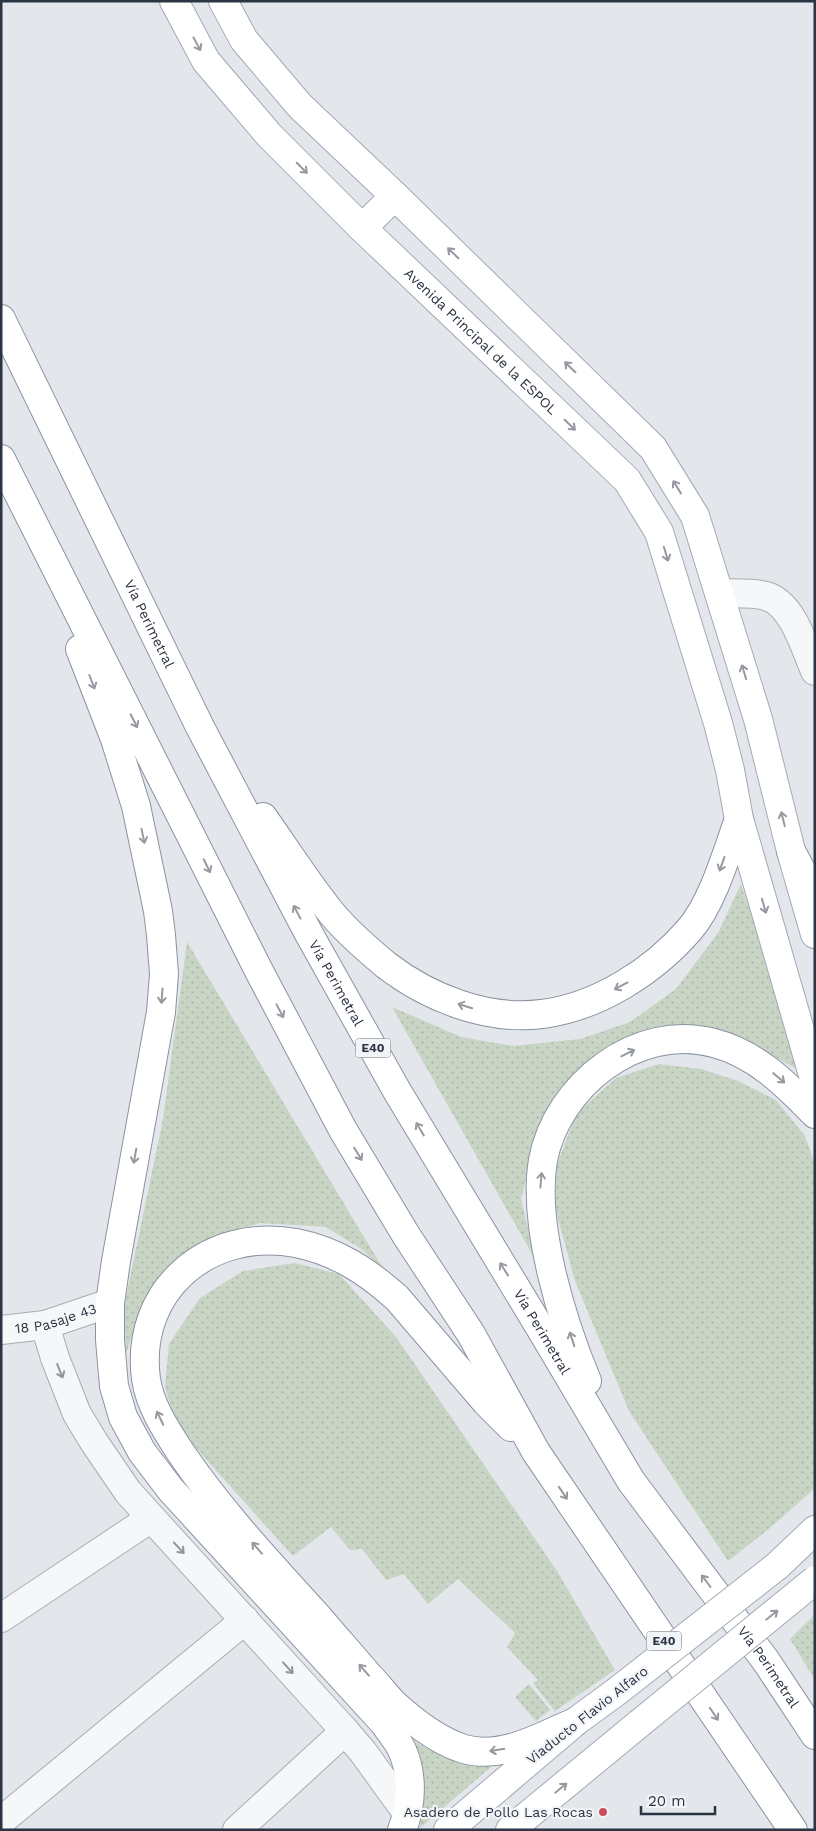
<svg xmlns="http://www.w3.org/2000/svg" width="816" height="1831" font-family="'Work Sans',sans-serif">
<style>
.grass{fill:url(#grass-dots)}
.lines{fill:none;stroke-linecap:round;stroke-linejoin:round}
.minor-casing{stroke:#a8adb4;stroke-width:30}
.major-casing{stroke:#a2aab6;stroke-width:30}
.highway-casing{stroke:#8a93a1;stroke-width:30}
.minor{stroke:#f5f7f9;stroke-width:28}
.major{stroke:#fff;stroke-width:28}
.highway{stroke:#fff;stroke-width:28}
.major-bridge-casing{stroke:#a2aab6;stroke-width:30;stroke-linecap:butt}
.major-bridge{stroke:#fff;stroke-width:28}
.oneway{stroke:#959aa0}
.oneway2{stroke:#90969e}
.poi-dot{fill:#cb4c61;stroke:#f2f5f8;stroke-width:2}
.labels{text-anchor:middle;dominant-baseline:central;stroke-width:4.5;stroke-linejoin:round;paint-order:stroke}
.shield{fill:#f2f5f8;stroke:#676e79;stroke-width:1}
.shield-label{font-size:12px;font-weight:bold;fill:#2b3442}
.street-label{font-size:14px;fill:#2b3442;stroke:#f2f5f8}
.poi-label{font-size:14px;fill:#2b3442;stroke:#f2f5f8;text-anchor:end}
</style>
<defs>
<pattern id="grass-dots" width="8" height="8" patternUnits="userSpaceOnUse" patternTransform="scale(1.25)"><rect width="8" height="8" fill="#c8d4c4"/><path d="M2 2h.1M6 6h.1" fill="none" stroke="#acb7aa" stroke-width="1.8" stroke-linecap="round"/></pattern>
</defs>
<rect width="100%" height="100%" fill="#e3e6ea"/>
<!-- grass -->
<g class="grass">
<polygon points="741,884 804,1073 757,1047 698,1032 596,1061 548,1109 530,1163 521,1199 535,1259 392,1007 461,1037 513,1046 580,1039 630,1022 676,989 718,933"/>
<polygon points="187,942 385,1272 363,1250 326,1227 259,1223 190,1249 143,1302 126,1354 124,1307 163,1119"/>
<polygon points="659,1064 701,1069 738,1081 776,1100 805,1136 815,1164 815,1488 770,1528 728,1561 629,1411 575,1281 555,1207 557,1165 576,1114 616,1078"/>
<polygon points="295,1263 339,1274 396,1337 557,1571 615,1670 555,1711 533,1683 538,1680 507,1647 515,1633 458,1579 428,1604 404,1574 386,1580 362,1549 350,1550 331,1527 293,1556 177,1427 165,1387 169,1344 200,1298 243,1271"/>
<polygon points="815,1614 815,1680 790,1639"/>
<polygon points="529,1684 550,1710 536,1721 515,1697"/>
<polygon points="404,1736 444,1758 491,1767 420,1828 422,1786"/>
</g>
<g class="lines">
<defs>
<g id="minor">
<path d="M719,593C734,594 752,592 766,596C793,604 804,646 815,671"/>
<polyline points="45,1325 55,1358 77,1414 94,1442 128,1492 345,1731 363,1752 407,1813"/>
<path id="s1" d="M1,1330L45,1325L110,1303"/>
<polyline points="1,1618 151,1518"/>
<polyline points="1,1821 245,1620"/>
<polyline points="237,1830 345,1731"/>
</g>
<g id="major">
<path id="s2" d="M174,1L206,61L269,135L362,228L627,480L659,532L718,723L730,770L739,819L815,1082"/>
<polyline points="223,1 244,40 300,106 395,196 653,448 695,516 758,719 791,851 815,934"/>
<polyline points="362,228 395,196"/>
<polyline points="777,1566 815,1530"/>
<polyline points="448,1830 575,1722 616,1692"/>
<polyline points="510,1830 640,1723"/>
</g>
<g id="highway">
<path id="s3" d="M1,319L200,727L309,934L397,1091L545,1336L631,1481L766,1661L815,1735"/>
<polyline points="1,459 259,971 343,1130 406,1235 471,1334 536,1452 793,1830"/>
<path d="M80,649L115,739L136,806L158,911L161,935L164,974L161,1012L116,1261L110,1303V1340L114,1386L123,1417L142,1452L171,1490L385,1724C390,1732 398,1741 402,1750C413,1774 412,1805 402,1830"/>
<path d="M263,817C285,848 305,880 329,910C343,928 368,950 386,965C429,998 487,1021 542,1014C598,1007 654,971 690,929C713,902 727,852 739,819"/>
<polyline points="791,851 815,896"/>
<path d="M587,1381C562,1321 532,1225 543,1160C557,1086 637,1022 714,1043C756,1054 786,1084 815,1114"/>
<path d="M511,1427L486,1402L397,1298C367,1271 336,1251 296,1243C210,1227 134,1289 146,1379C150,1406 166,1430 181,1453C221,1512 270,1564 318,1617C335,1637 352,1656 369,1676C378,1685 386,1696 395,1705C415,1723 438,1741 464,1749C502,1760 542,1736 575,1722"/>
</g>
</defs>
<!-- minor casing -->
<use href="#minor" class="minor-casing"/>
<!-- major casing -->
<use href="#major" class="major-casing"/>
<!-- highway casing -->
<use href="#highway" class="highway-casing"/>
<!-- minor -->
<use href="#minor" class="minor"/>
<!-- major -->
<use href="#major" class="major"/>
<!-- highway -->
<use href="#highway" class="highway"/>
<defs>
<g id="major-bridge">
<polyline points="616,1692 777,1566"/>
<polyline points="640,1723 815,1580"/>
</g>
</defs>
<!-- major-bridge casing -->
<use href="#major-bridge" class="major-bridge-casing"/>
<!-- major-bridge -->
<use href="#major-bridge" class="major-bridge"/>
</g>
<!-- one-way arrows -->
<defs><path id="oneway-shaft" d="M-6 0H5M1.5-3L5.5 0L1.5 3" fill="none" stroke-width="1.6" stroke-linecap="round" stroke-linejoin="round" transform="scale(1.25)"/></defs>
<g class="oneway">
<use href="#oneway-shaft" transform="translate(197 44) rotate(62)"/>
<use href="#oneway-shaft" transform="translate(302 168) rotate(45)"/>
<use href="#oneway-shaft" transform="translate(453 253) rotate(-136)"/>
<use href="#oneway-shaft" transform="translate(570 367) rotate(-136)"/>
<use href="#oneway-shaft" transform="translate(570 425) rotate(44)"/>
<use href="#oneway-shaft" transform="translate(677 487) rotate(-122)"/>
<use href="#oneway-shaft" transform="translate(666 554) rotate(73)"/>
<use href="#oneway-shaft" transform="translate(744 672) rotate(-107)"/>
<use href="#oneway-shaft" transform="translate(92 682) rotate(69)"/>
<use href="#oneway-shaft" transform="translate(134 721) rotate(63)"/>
<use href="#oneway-shaft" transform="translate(783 819) rotate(-104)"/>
<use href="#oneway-shaft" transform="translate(143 836) rotate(78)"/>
<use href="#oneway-shaft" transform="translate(722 864) rotate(110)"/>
<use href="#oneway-shaft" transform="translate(207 866) rotate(64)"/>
<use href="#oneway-shaft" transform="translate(764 906) rotate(74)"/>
<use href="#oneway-shaft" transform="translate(297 912) rotate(-118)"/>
<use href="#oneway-shaft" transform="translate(621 986) rotate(152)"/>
<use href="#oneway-shaft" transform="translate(162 996) rotate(94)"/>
<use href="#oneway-shaft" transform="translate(465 1006) rotate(-163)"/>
<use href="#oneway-shaft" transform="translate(280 1011) rotate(62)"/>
<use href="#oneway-shaft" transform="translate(628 1053) rotate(-26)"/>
<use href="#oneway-shaft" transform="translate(779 1078) rotate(40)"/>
<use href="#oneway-shaft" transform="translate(420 1129) rotate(-121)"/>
<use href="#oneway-shaft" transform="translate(358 1154) rotate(59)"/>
<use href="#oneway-shaft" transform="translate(135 1156) rotate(100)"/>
<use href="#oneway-shaft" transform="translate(541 1180) rotate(-85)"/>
<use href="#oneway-shaft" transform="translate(504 1269) rotate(-122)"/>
<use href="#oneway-shaft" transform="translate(572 1339) rotate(-108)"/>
<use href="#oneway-shaft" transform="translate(160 1418) rotate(-116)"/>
<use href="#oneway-shaft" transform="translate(563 1493) rotate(56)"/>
<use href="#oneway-shaft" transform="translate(257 1548) rotate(-131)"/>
<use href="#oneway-shaft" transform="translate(706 1581) rotate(-127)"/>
<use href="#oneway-shaft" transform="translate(772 1615) rotate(-39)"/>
<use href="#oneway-shaft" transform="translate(364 1670) rotate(-131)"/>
<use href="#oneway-shaft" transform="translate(714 1714) rotate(56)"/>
<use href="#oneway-shaft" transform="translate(497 1750) rotate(171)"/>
<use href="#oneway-shaft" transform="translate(561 1788) rotate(-39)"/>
</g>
<g class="oneway2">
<use href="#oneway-shaft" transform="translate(60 1371) rotate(68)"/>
<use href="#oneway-shaft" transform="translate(179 1548) rotate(47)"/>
<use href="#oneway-shaft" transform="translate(288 1668) rotate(48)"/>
</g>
<!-- markers -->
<circle class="poi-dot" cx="603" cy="1812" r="5"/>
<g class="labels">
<!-- shield labels -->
<g class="shield">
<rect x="355.5" y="1038.5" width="35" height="19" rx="4"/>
<rect x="646.5" y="1631.5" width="35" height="19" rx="4"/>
</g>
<g class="shield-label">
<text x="373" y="1048">E40</text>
<text x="664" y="1641">E40</text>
</g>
<!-- street labels -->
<g class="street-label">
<text stroke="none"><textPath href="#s2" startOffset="461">Avenida Principal de la ESPOL</textPath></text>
<text stroke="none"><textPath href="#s3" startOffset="339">Vía Perimetral</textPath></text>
<text stroke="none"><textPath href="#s3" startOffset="744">Vía Perimetral</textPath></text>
<text stroke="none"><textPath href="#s1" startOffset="56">18 Pasaje 43</textPath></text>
<text stroke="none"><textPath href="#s3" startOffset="1149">Vía Perimetral</textPath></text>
<text stroke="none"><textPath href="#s3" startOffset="1554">Vía Perimetral</textPath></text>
<text transform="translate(587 1715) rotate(-38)">Viaducto Flavio Alfaro</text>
</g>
<!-- poi labels -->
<g class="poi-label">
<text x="593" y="1812">Asadero de Pollo Las Rocas</text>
</g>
</g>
<!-- border -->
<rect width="816" height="1831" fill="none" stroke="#2b3442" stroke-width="5"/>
<!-- scale -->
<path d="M641 1806v8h74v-8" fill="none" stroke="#2b3442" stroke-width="2.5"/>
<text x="648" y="1806" font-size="15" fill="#2b3442" stroke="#f2f5f8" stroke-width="4" paint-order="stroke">20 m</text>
</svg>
